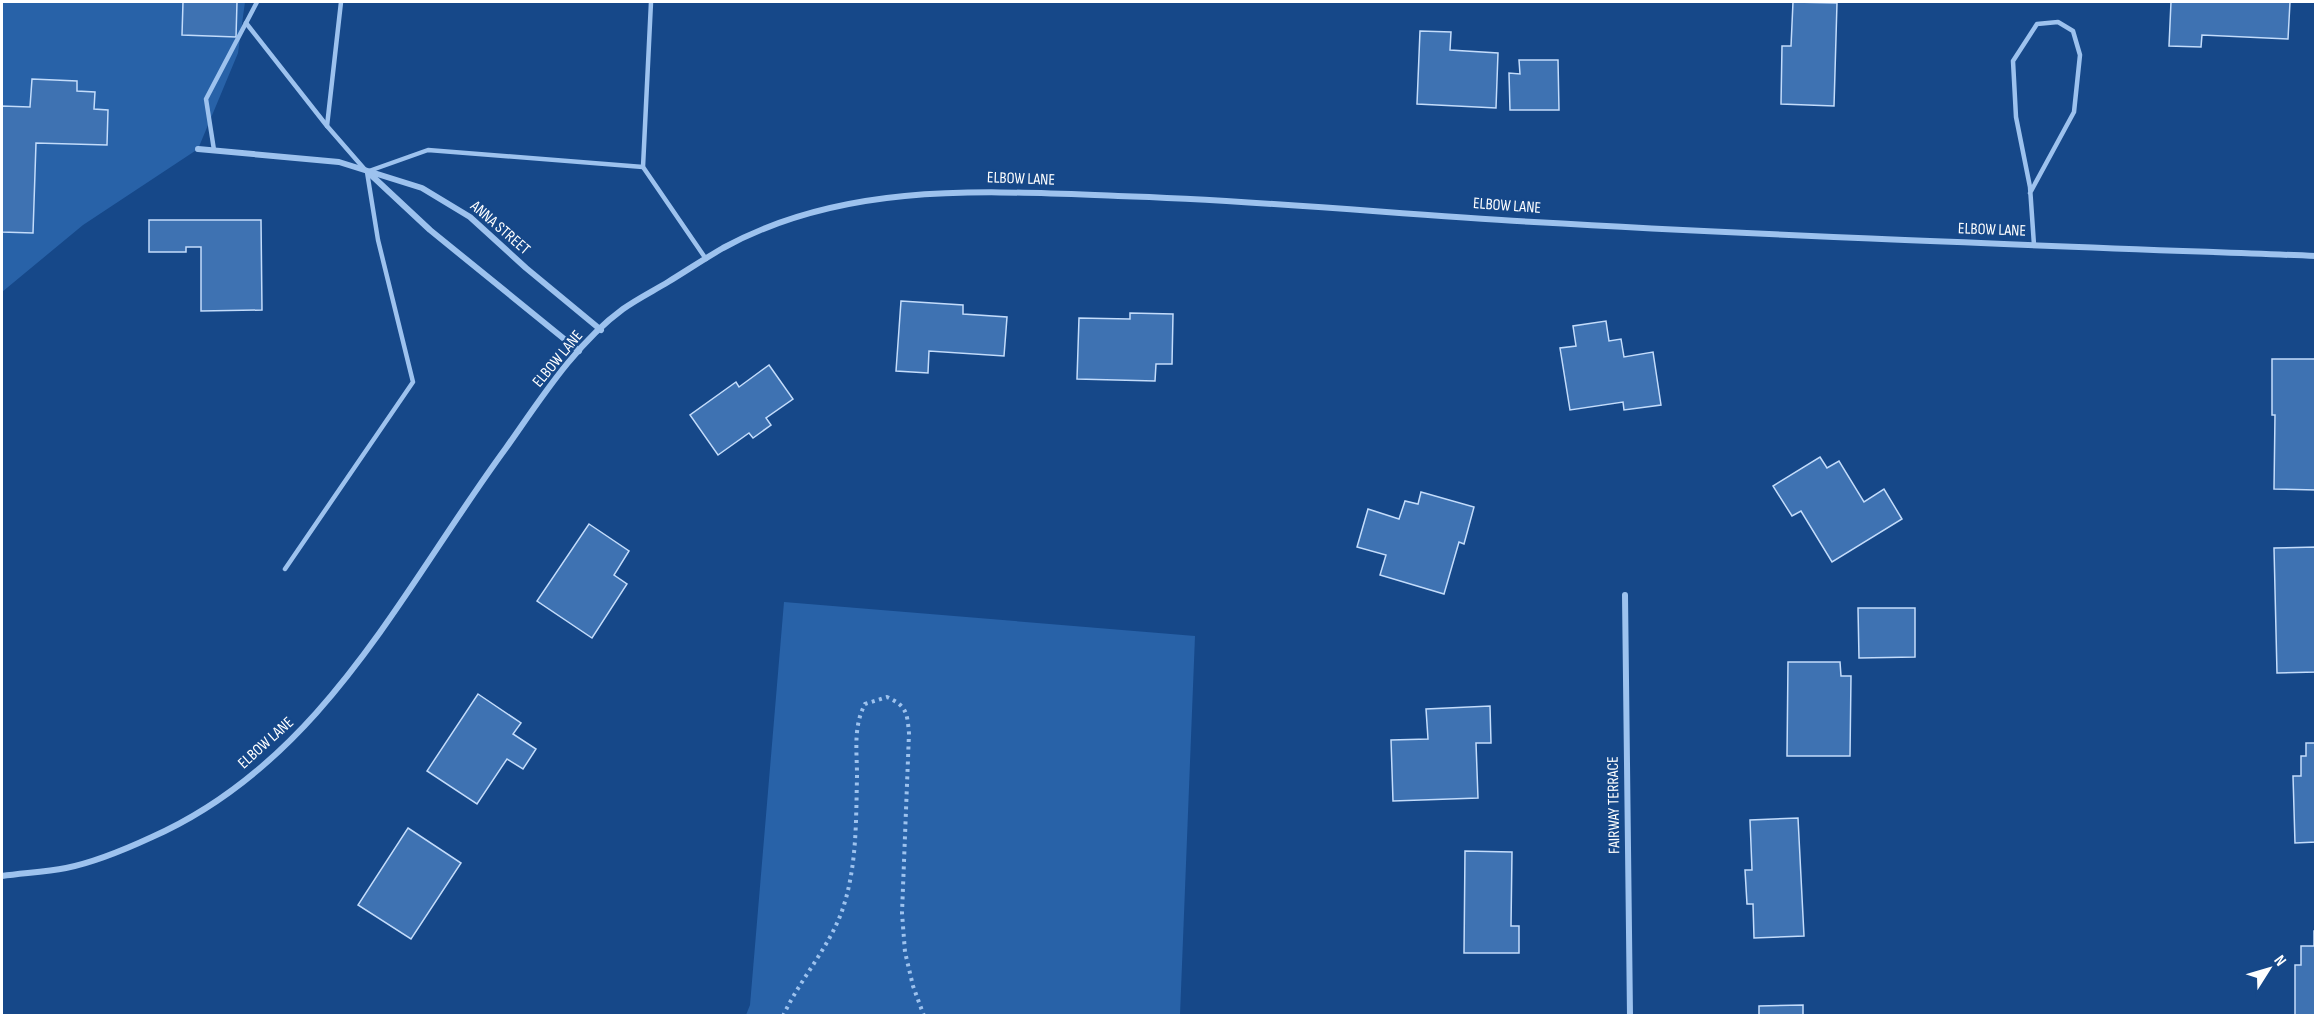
<svg xmlns="http://www.w3.org/2000/svg" width="2317" height="1017" font-family="'Sofia Sans Condensed',sans-serif">
<style>
.green{fill:#2862a8}
.building{fill:#3e72b2;stroke:#c3dcfb;stroke-width:1.5}
.lines{fill:none;stroke-linecap:round;stroke-linejoin:round}
.path{stroke:#9dc2ee;stroke-width:4;stroke-dasharray:3 4.5;stroke-linecap:butt}
.service{stroke:#9dc2ee;stroke-width:4.5}
.minor{stroke:#9dc2ee;stroke-width:6}
.labels{text-anchor:middle;dominant-baseline:central;stroke-width:4.5;stroke-linejoin:round;paint-order:stroke}
.street-label{font-size:16px;fill:#fff;stroke:#164889}
</style>
<rect width="100%" height="100%" fill="#164889"/>
<!-- green -->
<g class="green">
<polygon points="2,2 245,2 238,53 198,149 83,225 2,292"/>
<polygon points="784,602 1195,636 1180,1015 746,1015 750,1005"/>
</g>
<!-- building -->
<g class="building">
<polygon points="183,2 237,2 236,37 182,35"/>
<polygon points="1793,2 1837,3 1834,106 1781,104 1782,46 1791,46"/>
<polygon points="2171,2 2290,2 2288,39 2202,35 2201,47 2169,46"/>
<polygon points="1420,31 1451,32 1450,50 1498,53 1496,108 1417,104"/>
<polygon points="1519,60 1558,60 1559,110 1510,110 1509,73 1520,74"/>
<polygon points="32,79 77,81 77,91 95,92 94,109 108,110 107,145 36,143 33,233 2,232 2,106 30,107"/>
<polygon points="149,220 261,220 262,310 201,311 201,247 186,247 186,252 149,252"/>
<polygon points="901,301 963,305 963,314 1007,317 1004,356 929,351 928,373 896,371"/>
<polygon points="1130,313 1173,314 1172,364 1156,364 1155,381 1077,379 1079,318 1130,319"/>
<polygon points="1606,321 1609,341 1621,339 1624,357 1653,352 1661,405 1624,410 1623,402 1570,410 1560,348 1576,346 1573,326"/>
<polygon points="2272,359 2316,359 2316,490 2274,489 2275,415 2272,415"/>
<polygon points="769,365 793,399 766,418 771,425 753,438 749,433 718,455 690,415 736,382 739,387"/>
<polygon points="1820,457 1827,468 1839,461 1864,502 1884,489 1902,519 1832,562 1801,511 1792,516 1773,486"/>
<polygon points="1421,492 1474,507 1464,544 1459,542 1444,594 1380,575 1386,555 1357,547 1368,509 1399,519 1405,501 1418,504"/>
<polygon points="589,524 629,551 614,575 627,584 592,638 537,601"/>
<polygon points="2316,547 2316,672 2277,673 2274,548"/>
<polygon points="1858,608 1915,608 1915,657 1859,658"/>
<polygon points="1788,662 1840,662 1841,676 1851,676 1850,756 1787,756"/>
<polygon points="478,694 521,723 513,734 536,749 523,769 507,759 477,804 427,771"/>
<polygon points="1490,706 1491,743 1476,743 1478,798 1393,801 1391,740 1428,739 1426,709"/>
<polygon points="2306,743 2316,743 2316,842 2295,843 2293,776 2301,776 2301,756 2306,756"/>
<polygon points="1798,818 1804,936 1754,938 1753,904 1747,904 1745,870 1752,870 1750,820"/>
<polygon points="408,828 461,863 411,939 358,905"/>
<polygon points="1465,851 1512,852 1511,926 1519,926 1519,953 1464,953"/>
<polygon points="2314,931 2316,931 2316,1016 2295,1016 2295,965 2301,965 2301,946 2314,946"/>
<polygon points="1803,1005 1803,1016 1759,1016 1759,1006"/>
</g>
<g class="lines">
<!-- path -->
<path class="path" d="M783,1016C800,979 831,945 843,908C857,866 856,819 857,776C857,751 853,727 865,704L887,697C907,706 907,713 909,733L902,913L905,952L913,986L924,1016"/>
<!-- service -->
<g class="service">
<polyline points="651,2 643,167 706,259"/>
<polyline points="246,23 327,126"/>
<polyline points="214,150 206,99 257,2"/>
<polyline points="369,171 428,150 643,167"/>
<polyline points="2030,193 2074,112 2080,55 2073,31 2058,22 2037,24 2013,61 2016,117 2030,187 2034,245"/>
<polyline points="285,569 413,382 378,240 367,172 327,126 341,2"/>
</g>
<!-- minor -->
<g class="minor">
<polyline points="198,149 339,162 422,188 470,217 526,268 601,330"/>
<polyline points="370,174 430,230 579,351"/>
<polyline points="1625,595 1630,1016"/>
<path d="M2,876C23,873 45,872 66,868C96,862 124,850 152,837C323,761 401,591 506,448C540,400 575,344 623,309C637,299 653,291 668,282C686,271 704,259 723,248C845,181 985,191 1118,196C1257,200 1396,214 1534,222C1795,237 2055,246 2316,256"/>
</g>
</g>
<g class="labels">
<!-- street labels -->
<g class="street-label">
<text transform="translate(1021 179) rotate(2)">ELBOW LANE</text>
<text transform="translate(1507 206) rotate(4)">ELBOW LANE</text>
<text transform="translate(500 228) rotate(41)">ANNA STREET</text>
<text transform="translate(1992 230) rotate(2)">ELBOW LANE</text>
<text transform="translate(558 359) rotate(-50)">ELBOW LANE</text>
<text transform="translate(266 743) rotate(-42)">ELBOW LANE</text>
<text transform="translate(1614 805) rotate(-91)">FAIRWAY TERRACE</text>
</g>
</g>
<!-- border -->
<rect width="2317" height="1017" fill="none" stroke="#ffffff" stroke-width="6"/>
<!-- north arrow -->
<g transform="translate(2269 969) rotate(53)" stroke="#164889" stroke-width="4.5" paint-order="stroke">
<path d="M0-4.5L10 22L0 15L-10 22Z" fill="#ffffff"/>
<text y="-9" font-size="16" font-weight="bold" text-anchor="middle" fill="#ffffff">N</text>
</g>
</svg>
